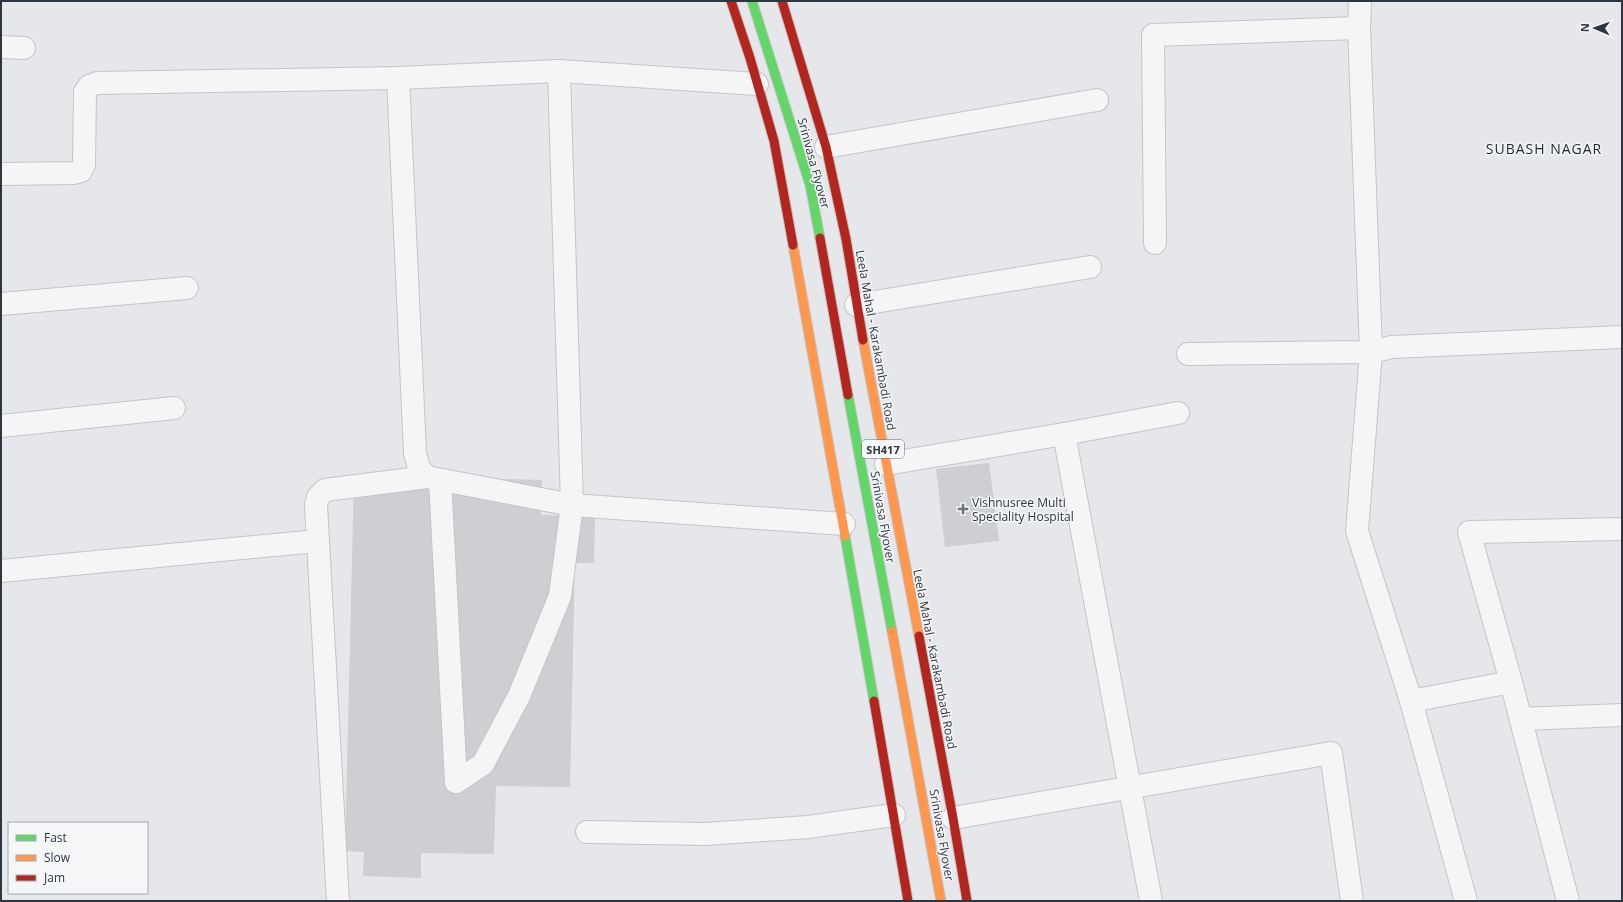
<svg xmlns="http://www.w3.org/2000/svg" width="1623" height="902" font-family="'Open Sans',sans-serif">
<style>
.building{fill:#cecfd2}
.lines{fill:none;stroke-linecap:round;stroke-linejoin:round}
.street-casing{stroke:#c3c5c8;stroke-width:24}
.fast-casing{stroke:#c2c4c7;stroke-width:11}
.slow-casing{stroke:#c2c4c7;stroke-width:11}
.jam-casing{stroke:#c2c4c7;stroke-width:11}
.street{stroke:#f5f5f6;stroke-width:22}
.fast{stroke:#63d668;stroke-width:9}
.slow{stroke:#ff974d;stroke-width:9}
.jam{stroke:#b3261e;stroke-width:9}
.poi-dot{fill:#6d737d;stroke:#f4f6f8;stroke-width:1.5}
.labels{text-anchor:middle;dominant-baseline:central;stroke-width:3;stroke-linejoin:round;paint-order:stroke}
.shield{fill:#f4f6f8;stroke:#696f79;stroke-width:1}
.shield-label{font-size:11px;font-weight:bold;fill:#2d3542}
.street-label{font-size:12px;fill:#2d3542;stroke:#f4f6f8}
.poi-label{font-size:12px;fill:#2d3542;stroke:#f4f6f8;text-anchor:start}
.quarter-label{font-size:14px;letter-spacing:1px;fill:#1f2633;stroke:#f4f6f8}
</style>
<rect width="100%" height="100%" fill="#e5e7ea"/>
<!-- building -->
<g class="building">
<polygon points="989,463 999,541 945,547 936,469"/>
<polygon points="354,475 542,480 541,515 595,516 594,563 575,563 570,787 496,786 494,854 421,853 421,878 363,876 364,852 345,851"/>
</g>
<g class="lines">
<defs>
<g id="street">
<polyline points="1360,1 1359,28 1371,352 1357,531 1411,701 1466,901"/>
<polyline points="1,47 24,48"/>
<polyline points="398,78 415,453 419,468 427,477"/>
<polyline points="826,147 1097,100"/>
<polyline points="1,174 74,173 81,171 84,165 85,92 89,86 97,83 398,78 559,71 757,84"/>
<polyline points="1155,243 1153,35 1359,28"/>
<polyline points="1,304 187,288"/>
<polyline points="856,305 1090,267"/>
<polyline points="1188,354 1371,352 1392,347 1622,337"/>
<polyline points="1,426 174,408"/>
<polyline points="1064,434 1151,901"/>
<polyline points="886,464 1064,434 1178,413"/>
<polyline points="440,480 456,782"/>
<polyline points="1,571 317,541"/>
<polyline points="1411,701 1511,682"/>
<polyline points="1521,719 1622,715"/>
<polyline points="456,782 483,764 519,696 560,596 572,505 559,71"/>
<polyline points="953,818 1331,753 1352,901"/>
<polyline points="587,832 705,834 808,827 894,815"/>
<polyline points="338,901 316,505 318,497 325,490 427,477 572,505 844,524"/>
<polyline points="1568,901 1511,682 1469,532 1622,529"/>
</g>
<g id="fast">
<polyline points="752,1 810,185 820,238"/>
<polyline points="848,395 892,631"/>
<polyline points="845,536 874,701"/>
</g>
<g id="slow">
<polyline points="793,245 845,536"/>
<polyline points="863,340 919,636"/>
<polyline points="892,631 941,901"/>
</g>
<g id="jam">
<polyline points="731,1 750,58 774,141 793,245"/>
<polyline points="782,1 826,147 846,239 863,340"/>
<polyline points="820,238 848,395"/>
<polyline points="919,636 953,818 967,901"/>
<polyline points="874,701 908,901"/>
</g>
</defs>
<!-- street casing -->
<use href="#street" class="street-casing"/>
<!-- fast casing -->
<use href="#fast" class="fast-casing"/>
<!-- slow casing -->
<use href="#slow" class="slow-casing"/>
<!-- jam casing -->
<use href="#jam" class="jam-casing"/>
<!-- street -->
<use href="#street" class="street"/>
<!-- fast -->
<use href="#fast" class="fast"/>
<!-- slow -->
<use href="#slow" class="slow"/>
<!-- jam -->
<use href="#jam" class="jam"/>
</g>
<!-- markers -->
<path class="poi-dot" d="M961 503h4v4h4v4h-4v4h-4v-4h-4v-4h4z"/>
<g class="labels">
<!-- shield labels -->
<rect class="shield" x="862" y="440" width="42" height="18" rx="3"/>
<g class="shield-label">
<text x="883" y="449">SH417</text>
</g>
<!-- street labels -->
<g class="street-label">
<text transform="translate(814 163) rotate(75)">Srinivasa Flyover</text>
<text transform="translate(876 340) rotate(80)">Leela Mahal - Karakambadi Road</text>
<text transform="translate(883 517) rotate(80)">Srinivasa Flyover</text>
<text transform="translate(935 659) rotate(79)">Leela Mahal - Karakambadi Road</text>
<text transform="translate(942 835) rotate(80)">Srinivasa Flyover</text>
</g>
<!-- poi labels -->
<g class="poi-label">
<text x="972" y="502">Vishnusree Multi<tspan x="972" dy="14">Speciality Hospital</tspan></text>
</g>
<!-- quarter labels -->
<g class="quarter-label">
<text x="1544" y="148">SUBASH NAGAR</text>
</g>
</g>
<!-- border -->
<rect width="1623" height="902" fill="none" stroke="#2d3542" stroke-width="4"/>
<!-- legend -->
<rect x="8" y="822" width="140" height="72" fill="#f4f6f8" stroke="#a4a9af"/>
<rect x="16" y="835" width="20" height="6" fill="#63d668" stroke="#a4a9af"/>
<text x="44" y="842" font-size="12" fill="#2d3542">Fast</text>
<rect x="16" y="855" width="20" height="6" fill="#ff974d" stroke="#a4a9af"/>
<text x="44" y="862" font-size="12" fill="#2d3542">Slow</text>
<rect x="16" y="875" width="20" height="6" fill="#b3261e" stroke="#a4a9af"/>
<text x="44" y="882" font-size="12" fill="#2d3542">Jam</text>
<!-- north arrow -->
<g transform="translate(1595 28) rotate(272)" stroke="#f4f6f8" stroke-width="3" paint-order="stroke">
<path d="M0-3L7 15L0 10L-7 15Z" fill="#2d3542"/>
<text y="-6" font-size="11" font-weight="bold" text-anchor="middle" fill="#2d3542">N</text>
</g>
</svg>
